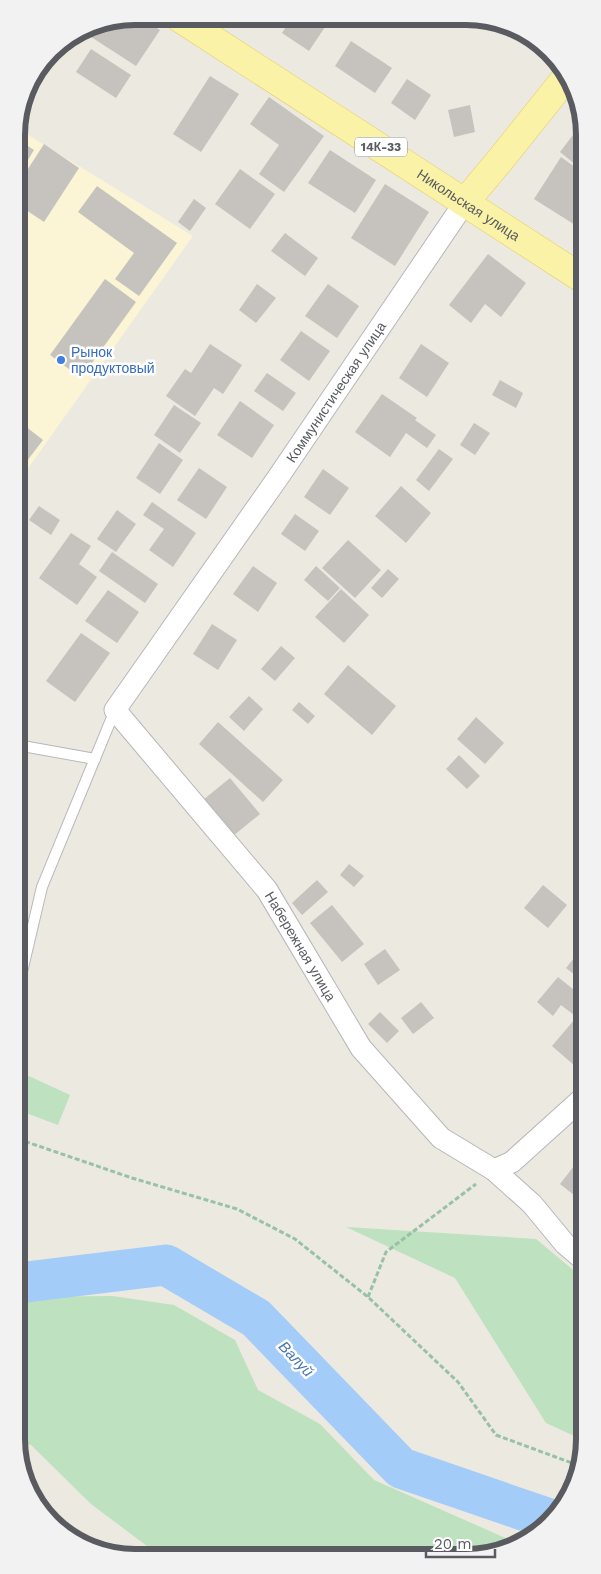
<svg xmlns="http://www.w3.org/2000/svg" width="601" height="1574" font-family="'Work Sans',sans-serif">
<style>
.commercial{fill:#fbf5d5}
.green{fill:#bee1c0}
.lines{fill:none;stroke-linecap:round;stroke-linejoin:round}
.river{stroke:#a3ccf8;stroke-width:41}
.building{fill:#c6c3be}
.service-casing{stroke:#b6b7bc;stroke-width:12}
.minor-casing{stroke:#b6b7bc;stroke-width:23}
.primary-casing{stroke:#e6cb5e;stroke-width:29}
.path{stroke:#98c1a7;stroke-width:3;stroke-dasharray:5 2.5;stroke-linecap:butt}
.service{stroke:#fff;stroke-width:10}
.minor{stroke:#fff;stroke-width:21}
.primary{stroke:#f9f2a7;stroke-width:28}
.shop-dot{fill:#3f7fe0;stroke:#fff;stroke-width:2}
.labels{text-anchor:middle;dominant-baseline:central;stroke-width:5;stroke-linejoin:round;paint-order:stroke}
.shield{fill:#fff;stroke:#8b8c90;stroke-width:1}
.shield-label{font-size:12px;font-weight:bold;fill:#595b60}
.street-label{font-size:14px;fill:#595b60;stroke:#fff}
.shop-label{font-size:14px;fill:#366cbe;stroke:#fff;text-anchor:start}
.water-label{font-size:15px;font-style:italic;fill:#4876b9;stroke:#fff}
.rim{fill:none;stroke:#595b60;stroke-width:6}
</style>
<rect width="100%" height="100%" fill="#ebe9e0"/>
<!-- commercial -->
<polygon class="commercial" points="17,128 193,236 17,484"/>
<!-- green -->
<g class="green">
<polygon points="18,1071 70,1095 58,1125 18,1110"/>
<polygon points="346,1227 536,1239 584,1279 585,1441 546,1423 455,1278"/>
<polygon points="112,1296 174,1305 235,1340 258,1390 320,1424 374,1480 519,1544 489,1555 162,1556 155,1552 91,1504 31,1445 19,1440 18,1297"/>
</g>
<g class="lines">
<!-- river -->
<polyline class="river" points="18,1283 166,1265 256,1318 401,1468 552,1520"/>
</g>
<!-- building -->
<g class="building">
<polygon points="138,16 160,30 136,66 85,33 90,25"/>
<polygon points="292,17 331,18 309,51 282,33"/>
<polygon points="351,41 392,68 375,93 335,66"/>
<polygon points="91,49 131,75 116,98 76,72"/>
<polygon points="210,76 239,94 201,152 173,134"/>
<polygon points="407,79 431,95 415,120 391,103"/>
<polygon points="269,97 324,136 284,192 259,174 279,145 250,124"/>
<polygon points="470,105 475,132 454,137 448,110"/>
<polygon points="582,123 582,170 560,152"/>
<polygon points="17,139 34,150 17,178"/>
<polygon points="44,144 79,168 44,222 17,204 17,186"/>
<polygon points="330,150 376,180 355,213 308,183"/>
<polygon points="561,157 582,172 583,180 574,194 583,199 583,230 534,199"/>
<polygon points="240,169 275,194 250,229 215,204"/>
<polygon points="385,184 429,212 395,266 351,238"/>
<polygon points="97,186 177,243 139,296 115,279 134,253 78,212"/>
<polygon points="194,199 206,208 190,231 178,222"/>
<polygon points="285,233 318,258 305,276 271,251"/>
<polygon points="488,254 526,283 501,317 485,304 471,323 449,305"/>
<polygon points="105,279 136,302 81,378 50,355"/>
<polygon points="257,284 276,298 256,323 239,310"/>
<polygon points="328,284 359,306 337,338 305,316"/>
<polygon points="301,331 330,351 309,381 280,360"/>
<polygon points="210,344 242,365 223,394 214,388 195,416 166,396 185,369 191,373"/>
<polygon points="421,344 449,363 427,397 399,378"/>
<polygon points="267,373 296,393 283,411 254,391"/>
<polygon points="583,373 583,393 574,387"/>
<polygon points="500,380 523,393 516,408 492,395"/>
<polygon points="382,394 417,418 415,420 436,435 427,448 406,433 390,457 355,432"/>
<polygon points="240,401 274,425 252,458 217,435"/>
<polygon points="174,405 201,423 180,453 154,435"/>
<polygon points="474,423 490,433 475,455 460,445"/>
<polygon points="25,426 43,440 17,474 17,437"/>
<polygon points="159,443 183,460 160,494 136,478"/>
<polygon points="439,449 453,459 429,491 416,480"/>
<polygon points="199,468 227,487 206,519 177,500"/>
<polygon points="323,469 349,488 330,515 304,497"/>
<polygon points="401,486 431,513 406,543 375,516"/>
<polygon points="152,502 196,533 173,567 149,550 164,529 143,515"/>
<polygon points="39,506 60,520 51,535 29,520"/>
<polygon points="117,510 136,524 116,552 97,539"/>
<polygon points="295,514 319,531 305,551 281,534"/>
<polygon points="71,533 91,546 79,564 97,577 77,605 39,578"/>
<polygon points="348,540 381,570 355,598 322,568"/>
<polygon points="112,552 158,584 145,603 99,571"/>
<polygon points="253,566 277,583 258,612 233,594"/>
<polygon points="316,566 340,588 328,601 304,580"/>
<polygon points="388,569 399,579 382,598 371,588"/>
<polygon points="341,589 369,615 344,643 315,617"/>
<polygon points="108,590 139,612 117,643 85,621"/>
<polygon points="212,624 237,640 218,670 193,654"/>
<polygon points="81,633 110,653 75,702 46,681"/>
<polygon points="281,646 295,658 275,681 261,669"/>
<polygon points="348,665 396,706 372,735 324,694"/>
<polygon points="249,696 263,709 244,731 229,717"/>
<polygon points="299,702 315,716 308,724 292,710"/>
<polygon points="476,717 504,743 485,764 457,739"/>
<polygon points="218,722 283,780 263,802 199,744"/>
<polygon points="459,755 480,776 467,789 446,769"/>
<polygon points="230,778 260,814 233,836 203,800"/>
<polygon points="349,864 364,876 354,887 340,875"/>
<polygon points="317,880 328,892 302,915 292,903"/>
<polygon points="543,885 567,905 548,928 524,908"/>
<polygon points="332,905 364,944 342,962 310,923"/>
<polygon points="385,949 400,970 378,985 364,964"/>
<polygon points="574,958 584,966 584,976 581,980 566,968"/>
<polygon points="558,977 584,998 584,1003 574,1015 561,1005 553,1016 537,1002"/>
<polygon points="421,1002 434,1018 413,1034 401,1018"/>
<polygon points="380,1012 399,1031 387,1043 368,1024"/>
<polygon points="580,1013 584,1016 583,1073 552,1046"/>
<polygon points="584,1153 584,1203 560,1184"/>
</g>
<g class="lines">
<defs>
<g id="service">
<polyline points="17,745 95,759"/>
<polyline points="18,989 42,887 115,710"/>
</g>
<g id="minor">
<path id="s1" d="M465,202L279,476L115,710L267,890L361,1048L441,1138L494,1170L532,1204L565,1244L584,1260"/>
<polyline points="494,1170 512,1162 584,1097"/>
</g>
<g id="primary">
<path id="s2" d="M178,17L583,279"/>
<polyline points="465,202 501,159 565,79"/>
</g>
</defs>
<!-- service casing -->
<use href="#service" class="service-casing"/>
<!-- minor casing -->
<use href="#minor" class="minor-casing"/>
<!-- primary casing -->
<use href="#primary" class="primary-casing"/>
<!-- path -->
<g class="path">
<polyline points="18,1139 132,1178 237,1209 295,1239 368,1297 458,1382 496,1435 580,1466"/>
<polyline points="368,1297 386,1252 476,1184"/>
</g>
<!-- service -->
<use href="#service" class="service"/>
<!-- minor -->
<use href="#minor" class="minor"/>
<!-- primary -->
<use href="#primary" class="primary"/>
</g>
<!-- markers -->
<circle class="shop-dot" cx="61" cy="360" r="5"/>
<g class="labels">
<!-- shield labels -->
<rect class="shield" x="355" y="137.5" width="52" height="19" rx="4"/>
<g class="shield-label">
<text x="381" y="147">14К-33</text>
</g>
<!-- street labels -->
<g class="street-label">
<text stroke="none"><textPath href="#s2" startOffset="346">Никольская улица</textPath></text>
<text transform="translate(336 392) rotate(-56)">Коммунистическая улица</text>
<text stroke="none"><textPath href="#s1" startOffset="918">Набережная улица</textPath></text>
</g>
<!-- shop labels -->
<g class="shop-label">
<text x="71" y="352">Рынок<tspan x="71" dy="16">продуктовый</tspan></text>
</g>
<!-- water labels -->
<g class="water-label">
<text transform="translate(296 1359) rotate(46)">Валуй</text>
</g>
</g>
<!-- crop -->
<path d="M0 0H601V1574H0ZM135 25H466A110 110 0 0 1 576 135V1439A110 110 0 0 1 466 1549H135A110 110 0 0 1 25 1439V135A110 110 0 0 1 135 25Z" fill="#f2f2f2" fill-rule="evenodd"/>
<path class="rim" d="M135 25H466A110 110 0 0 1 576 135V1439A110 110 0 0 1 466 1549H135A110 110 0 0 1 25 1439V135A110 110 0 0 1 135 25Z"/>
<!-- scale -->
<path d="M426 1549v8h69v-8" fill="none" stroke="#595b60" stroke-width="2.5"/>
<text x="434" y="1549" font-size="15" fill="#595b60" stroke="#ffffff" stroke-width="4" paint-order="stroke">20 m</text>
</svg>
